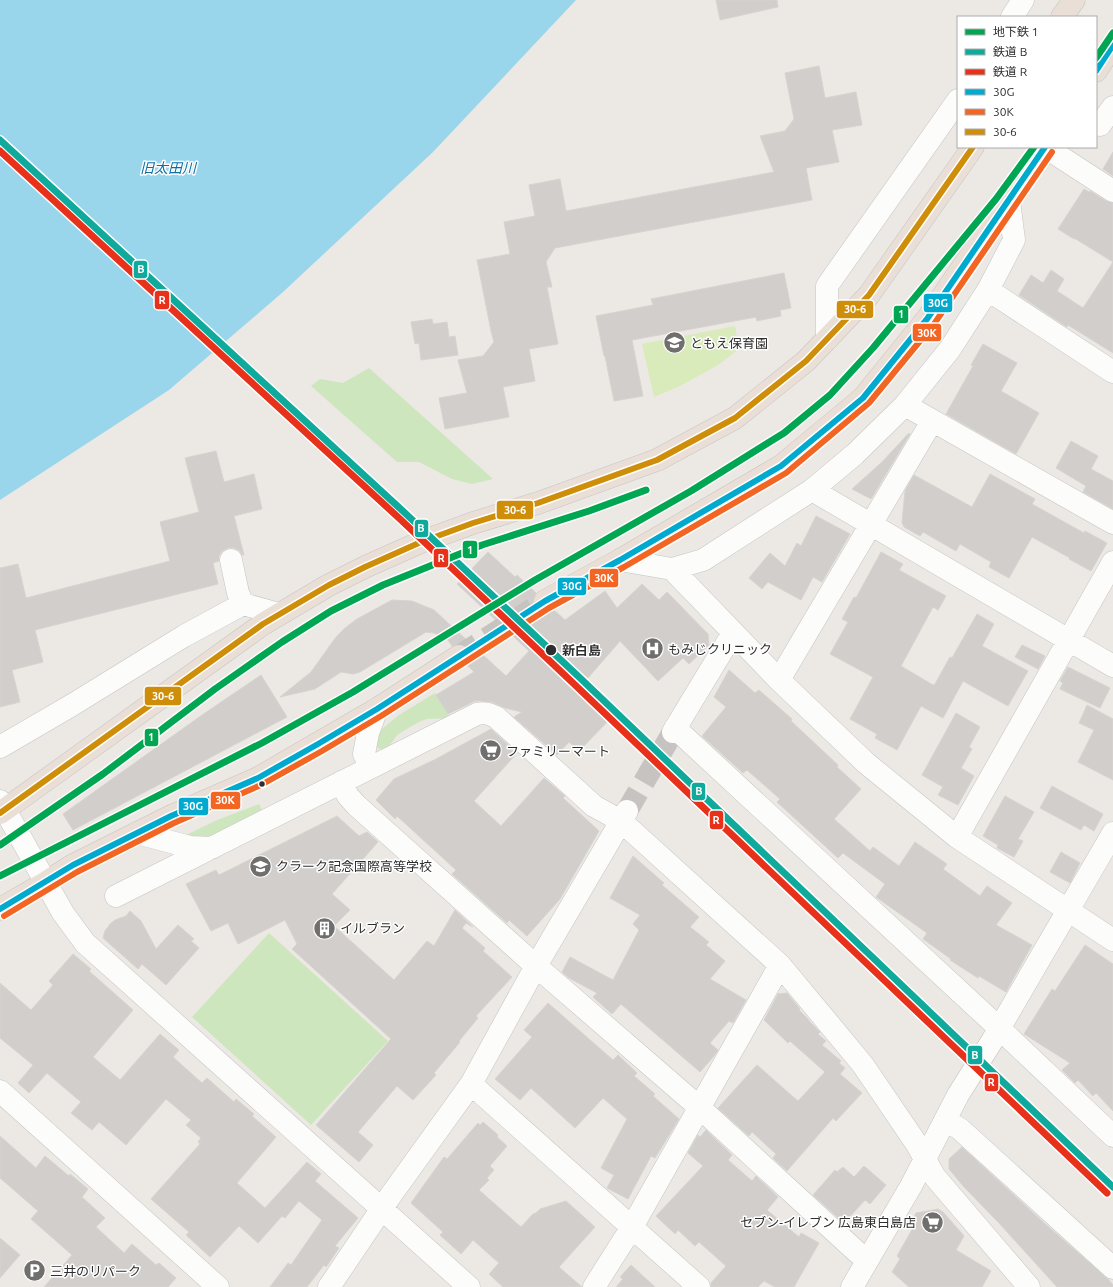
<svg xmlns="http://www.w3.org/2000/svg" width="1113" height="1287" viewBox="0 0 1113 1287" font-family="Ubuntu,'Noto Sans JP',sans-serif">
  <rect width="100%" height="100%" fill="#ece8e4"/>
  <path fill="#cee6be" d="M369 368 493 479 472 484 452 479 419 462H397L311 386 320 379 343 383Z
    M435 693 449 716C440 721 436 717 427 719 419 721 410 727 402 732 392 737 393 747 382 750L376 747V734L399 715Z
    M259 804 263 812 207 838 184 836 217 820Z
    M269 933 388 1041 311 1125 192 1017Z"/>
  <path fill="#d9eabb" d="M735 326 739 349 718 365 680 386 654 397 642 344Z"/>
  <path fill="#99d6ec" d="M0 0H576L433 152 283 292 169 390 0 500Z"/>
  <path fill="#d1cecb" stroke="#d7d4d0" d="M716 0H777L778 7 720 20Z
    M819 66 825 98 856 92 862 125 832 130 839 162 806 168 812 200 555 248 546 262 552 287H547L558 344 529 349 535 381 503 387 509 417 445 429 439 398 467 393 458 360 483 356 494 342 491 331 477 260 510 254 504 222 535 216 529 185 560 179 566 211 774 172 760 136 785 131 794 119 785 73Z
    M1113 152V176L1103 169Z
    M1084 189 1089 192 1090 191 1106 201 1113 203V353L1068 325 1067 327 1019 295 1031 275 1043 283 1051 270 1064 279 1057 291 1083 308 1113 262 1074 238V239L1058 229Z
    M784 273 791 308 780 310 781 316 757 321 756 317 632 340 643 396 614 401 605 356H604L596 316 653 305 651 299Z
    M432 319 433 324 447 322 449 337 455 336 458 355 421 360 419 343 415 344 411 322Z
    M983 344 1017 363 1001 391 1039 413 1016 454 946 414 973 366 971 365Z
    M909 433 910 434 871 499 852 489 882 462Z
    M1071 441 1098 456 1091 469 1113 481V509L1083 492 1086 486 1056 468Z
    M216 451 224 482 254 474 262 509 234 516 244 555H242L240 551 234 548H228L222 551 219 556V561L213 563 218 584 35 630 43 662 12 670 20 702 0 707V568L18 564 26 598 170 561 160 522 199 512 185 458Z
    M990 474 1035 499 1032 504 1084 533 1085 531 1107 543 1091 571 1069 559 1070 558 1032 537 1009 578 989 567 991 562 960 544 956 551 923 532 920 536 904 527 902 522 905 491 914 475 972 507Z
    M816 516 850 534 822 582 813 577 801 600 768 582 762 589 749 578 770 553 785 566 797 543 801 546Z
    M488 552 515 577 517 575 536 593 533 601 534 607 539 612 545 613 554 610 565 620 605 591 617 608 642 584 659 600 667 592 708 634 709 645 689 664 683 658 658 681 620 641 581 686 613 716 579 751 569 742 557 755 514 717 522 712 505 708 492 702 481 701H475L448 714 436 695 474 672 467 665 470 661 471 655 470 650 465 645 459 644 452 646 448 640 434 633 426 632 360 672 353 674 341 672 315 689 280 697 311 672 336 637 345 628 357 619 392 600 412 601 434 610 506 676 529 651 457 584Z
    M881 552 903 564 899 570 946 596 938 610 933 607 901 666 933 685 935 684 950 657 952 658 977 614 994 624 982 646 1028 671 1008 706 963 681 943 718 921 706 897 750 875 738 877 734 850 719 873 677 830 654 848 622 842 619 854 597 856 598Z
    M1022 645 1045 656 1038 669 1015 657Z
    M1068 667 1110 688 1100 708 1060 689 1063 683 1060 681Z
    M729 670 755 693 759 690 792 719 791 721 838 765 837 767 861 789 834 819 870 851 873 847 899 866 915 842 947 864 943 869 980 896 987 886 1012 903 996 925 1032 945 1006 992 979 976 978 978 950 960 951 959 923 939 927 933 876 897 885 884 843 853 838 858 777 802 780 799 747 770 743 773 702 736 726 707 714 697Z
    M261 675 287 717 73 830 63 814 202 715Z
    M1087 705 1113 719V780L1078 762 1094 730 1079 723Z
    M956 713 980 727 969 747 972 749 961 768 974 776 958 805 938 795 943 787 922 775Z
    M491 729 517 753 474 801 501 826 544 778 565 796 563 798 599 831 560 899 527 936 509 920 507 923 452 874 456 870 397 816 395 819 376 800 394 779 436 759Z
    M1052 786 1103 814 1094 831 1084 825 1081 830 1040 808Z
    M1005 796 1034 812 1018 839 1023 841 1014 857 997 848 998 845 983 836Z
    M337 816 359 836 367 832 378 842 332 894 350 910 334 926 394 980 427 941 434 946 455 910 473 927 466 923 462 928 485 948 483 951 512 977 476 1016 478 1018 459 1041 460 1042 434 1073 436 1075 413 1100 397 1086 358 1132 373 1145 359 1162 316 1125 391 1039 292 949 297 944 285 920 238 944 228 923 211 931 186 884 216 870 219 875Z
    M1061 852 1080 863 1070 883 1050 872Z
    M633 856 664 883 662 885 699 917 690 927 709 942 706 945 725 961 710 979 746 1000 733 1023 729 1021 710 1043 718 1050 714 1056 700 1072 621 1004 612 1014 593 997 597 993 569 978 562 972 570 957 613 980 639 930 633 924 640 915 610 898Z
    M130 911 141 921 156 949 178 925 194 939 191 941 199 948 166 985 142 964 138 969 103 938 105 931 110 924 115 920 126 916Z
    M1085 945 1113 964V1111L1096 1093 1093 1096 1078 1080 1075 1083 1062 1070 1070 1063 1024 1034 1052 989 1055 991Z
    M73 954 91 969 89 971 133 1010 93 1057 120 1080 160 1034 179 1050 173 1057 202 1083 207 1078 234 1102 236 1099 254 1114 252 1116 276 1137 237 1183 265 1208 307 1162 321 1174 315 1181 358 1218 335 1246 339 1248 326 1267 324 1265 307 1287H270L288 1263 291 1265 322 1220 299 1201 285 1218 282 1216 258 1243 239 1226 210 1257 186 1235 189 1232 151 1199 200 1144 198 1142 201 1138 186 1125 191 1120 166 1099 126 1145 99 1122 92 1130 71 1113 81 1102 47 1073 29 1093 18 1083 33 1065 0 1038V983L31 1010 53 985 49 981Z
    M787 993 800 1009 799 1010 809 1020V1021L820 1032 818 1034 826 1041 822 1045 841 1061 839 1063 845 1068 840 1074 862 1093 836 1121 833 1118 787 1171 773 1158 776 1154 752 1132 749 1136 718 1108 757 1065 798 1101 825 1072 790 1041 788 1043 764 1020 778 994Z
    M548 1003 613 1060 618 1055 637 1073 634 1076 655 1094 653 1096 679 1119 655 1158 651 1156 628 1199 607 1188 614 1175 601 1168 627 1119 603 1098 575 1128 531 1088 520 1100 495 1079 532 1037 524 1030Z
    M483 1122 498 1135 497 1137 507 1146 490 1166 494 1170 487 1178 489 1180 479 1190 521 1227 533 1214 536 1213 540 1209 566 1201 595 1227 559 1267 582 1287H503L489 1274 499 1263 473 1240 461 1254 440 1235 443 1232 411 1203 444 1157 447 1159 478 1123 480 1125Z
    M706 1130 732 1155 728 1160 752 1181 756 1176 778 1197 767 1210 799 1237 801 1233 819 1243 794 1287H775L764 1281 758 1287H711V1283L726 1266 699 1242 695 1246 678 1230 675 1234 656 1216 703 1166 688 1153 698 1135 700 1137Z
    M0 1136 36 1168 45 1156 69 1176 70 1174 88 1189 82 1197 105 1218 96 1227 124 1253 132 1244 156 1265 159 1263 176 1278 168 1287H44L72 1255 31 1219 38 1211 0 1178Z
    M962 1147 1042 1221 1108 1279 1113 1285V1287H1057L998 1222 964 1187 949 1169V1159Z
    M864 1166 886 1185 870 1204 865 1200 844 1223 813 1195 835 1170 837 1172 843 1167 854 1177Z
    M938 1209 943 1212 964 1236 956 1250 991 1271 982 1287H909L892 1272 900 1259 897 1256 913 1228 909 1226 916 1213Z
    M0 1238 20 1255 0 1278Z
    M631 1265 655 1287H616L623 1279 620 1277Z"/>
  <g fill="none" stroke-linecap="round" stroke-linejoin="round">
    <path stroke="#c6c3c0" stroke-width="22" stroke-dasharray="22 11" stroke-linecap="butt" d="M627 811 673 732"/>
    <path stroke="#c6c3c0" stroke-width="22" stroke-dasharray="22 11" stroke-linecap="butt" d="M459 656 545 601"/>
    <defs>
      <path id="minor" d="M1012 17 1023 0
        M1100 125 1113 107
        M1045 147 1113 191
        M988 290 1113 372
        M827 339V286L958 100
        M905 405 1113 523
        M812 490 1113 666
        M231 560 238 593 243 604
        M620 560 672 569 703 560 812 490 855 454 905 405 950 349 988 290 1014 240 1009 201
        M672 569 779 680 866 763 957 837 1113 940
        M779 680 932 421
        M675 728 999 1028 1113 1136
        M673 732 733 633
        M0 747 72 705 184 636 243 604 279 614
        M371 767 364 754 368 733 377 709
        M341 782 348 796 356 805 536 966 700 1108 857 1252 868 1259
        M0 801 63 913 85 943 469 1287
        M137 833 190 847 212 848
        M957 837 1113 562
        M116 896 477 714C485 712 489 714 496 717L594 806 621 821 780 965 863 1065 916 1143 935 1177 1029 1287
        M471 1084 699 1287
        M0 1091 218 1287
        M945 1120 960 1129 1113 1268
        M329 1287 391 1195 471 1084 536 966 627 811
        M594 1287 632 1227 780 965
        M852 1287 911 1186 958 1095 992 1041 1113 833"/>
      <path id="highway" d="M1062 17 1074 0
        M1096 71 1113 45
        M545 601 620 560 781 466 863 398 927 319 1045 147
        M0 813 263 624 329 585 365 567 421 542 473 523 538 503 657 460 735 418 806 361 869 295 973 147
        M0 909 45 883 73 865 171 816 258 778 377 709 459 656"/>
    </defs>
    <use href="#minor" stroke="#c5c4c5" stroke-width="23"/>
    <use href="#highway" stroke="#c6c5c4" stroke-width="23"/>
    <use href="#minor" stroke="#fcfcfb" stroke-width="22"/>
    <use href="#highway" stroke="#eadfd6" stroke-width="22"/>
    <defs>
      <path id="bus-1" d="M1096 71 1113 45
        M0 909 73 865 171 816 258 778 318 744 377 709 545 601 620 560 781 466 863 398 927 319 1045 147"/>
      <path id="bus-2" d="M4 916 77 872 174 823 261 785 322 751 381 716 549 608 624 567 786 473 869 403 934 324 1052 152"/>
      <path id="bus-3" d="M0 813 263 624 329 585 365 567 421 542 473 523 538 503 657 460 735 418 806 361 869 295 973 147"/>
    </defs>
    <use href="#bus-1" stroke="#fff" stroke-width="9"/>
    <use href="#bus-2" stroke="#fff" stroke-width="9"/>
    <use href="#bus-3" stroke="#fff" stroke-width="9"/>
    <use href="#bus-1" stroke="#00a9ce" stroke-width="6"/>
    <use href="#bus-2" stroke="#f26522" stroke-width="6"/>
    <use href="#bus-3" stroke="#cf8e09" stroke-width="6"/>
    <defs>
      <path id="rail-1" d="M0 140 405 513 579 677 1113 1187"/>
      <path id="rail-2" d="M0 151 400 519 573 683 1107 1193"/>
    </defs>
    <use href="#rail-1" stroke="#fff" stroke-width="10"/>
    <use href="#rail-2" stroke="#fff" stroke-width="10"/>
    <use href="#rail-1" stroke="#0faa9c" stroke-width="7"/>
    <use href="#rail-2" stroke="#e7311b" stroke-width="7"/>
    <defs>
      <path id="metro-1" d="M1096 58 1113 33
        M0 845 103 774 215 689 282 642 331 611 383 585 482 545 589 511 646 490
        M0 876 262 743 353 692 535 580 691 491 784 433 830 395 873 348 996 199 1034 147"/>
    </defs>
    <use href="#metro-1" stroke="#fff" stroke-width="10"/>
    <use href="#metro-1" stroke="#00a651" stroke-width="7"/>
  </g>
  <defs>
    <symbol id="school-disc" viewBox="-11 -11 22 22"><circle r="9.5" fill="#706f6e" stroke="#fff"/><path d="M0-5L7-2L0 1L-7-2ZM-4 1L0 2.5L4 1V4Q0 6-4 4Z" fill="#fff"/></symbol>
    <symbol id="hospital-disc" viewBox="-11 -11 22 22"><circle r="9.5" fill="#706f6e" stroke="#fff"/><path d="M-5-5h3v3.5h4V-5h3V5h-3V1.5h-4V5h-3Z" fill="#fff"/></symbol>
    <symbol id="supermarket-disc" viewBox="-11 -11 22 22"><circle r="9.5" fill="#706f6e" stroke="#fff"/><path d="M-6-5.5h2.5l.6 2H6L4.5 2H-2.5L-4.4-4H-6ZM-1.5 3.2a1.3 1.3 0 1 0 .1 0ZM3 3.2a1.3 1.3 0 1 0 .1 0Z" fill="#fff"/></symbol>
    <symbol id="building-disc" viewBox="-11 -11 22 22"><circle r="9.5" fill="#706f6e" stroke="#fff"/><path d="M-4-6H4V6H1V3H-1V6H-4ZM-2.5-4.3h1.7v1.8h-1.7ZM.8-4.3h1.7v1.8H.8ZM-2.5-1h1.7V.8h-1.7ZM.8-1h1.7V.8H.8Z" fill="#fff"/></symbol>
    <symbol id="parking-disc" viewBox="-11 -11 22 22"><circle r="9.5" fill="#706f6e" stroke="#fff"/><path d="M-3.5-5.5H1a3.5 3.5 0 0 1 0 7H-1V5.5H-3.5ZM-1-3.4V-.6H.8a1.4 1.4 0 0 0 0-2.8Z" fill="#fff"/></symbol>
  </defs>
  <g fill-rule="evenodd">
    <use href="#school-disc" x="662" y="330" width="25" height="25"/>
    <use href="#hospital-disc" x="640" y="636" width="25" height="25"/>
    <use href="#supermarket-disc" x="478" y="738" width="25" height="25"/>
    <use href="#school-disc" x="248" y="854" width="25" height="25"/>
    <use href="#building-disc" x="312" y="916" width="25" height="25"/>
    <use href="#supermarket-disc" x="920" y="1210" width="25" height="25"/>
    <use href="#parking-disc" x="22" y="1258" width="25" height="25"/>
  </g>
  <g fill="#2e2e2e" stroke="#fff" stroke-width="1.5">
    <circle cx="551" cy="650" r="6"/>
    <circle cx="262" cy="784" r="3.5"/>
  </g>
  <g text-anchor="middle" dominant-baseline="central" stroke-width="3" stroke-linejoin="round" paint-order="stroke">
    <g font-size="13" fill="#2e2e2e" stroke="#fff" text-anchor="start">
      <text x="690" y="343">ともえ保育園</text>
      <text x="668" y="649">もみじクリニック</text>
      <text x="506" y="751">ファミリーマート</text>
      <text x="276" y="866">クラーク記念国際高等学校</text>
      <text x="340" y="928">イルブラン</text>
      <text x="916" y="1222" text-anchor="end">セブン-イレブン 広島東白島店</text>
      <text x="50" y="1271">三井のリパーク</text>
    </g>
    <g font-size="13" font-weight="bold" fill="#2e2e2e" stroke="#fff" text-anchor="start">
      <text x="562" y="650">新白島</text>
    </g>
    <g font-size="14" font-style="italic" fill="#0d6fa3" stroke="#fff">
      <text x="168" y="168">旧太田川</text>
    </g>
  </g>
  <g stroke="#fff" stroke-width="1.5">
    <rect x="133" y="260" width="15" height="19" rx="4" fill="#0faa9c"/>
    <rect x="154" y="290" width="16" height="20" rx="4" fill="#e7311b"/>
    <rect x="923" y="293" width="30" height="20" rx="4" fill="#00a9ce"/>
    <rect x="836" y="300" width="38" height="19" rx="4" fill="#cf8e09"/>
    <rect x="893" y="305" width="16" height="19" rx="4" fill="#00a651"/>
    <rect x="912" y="323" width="30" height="19" rx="4" fill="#f26522"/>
    <rect x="496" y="500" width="38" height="20" rx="4" fill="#cf8e09"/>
    <rect x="414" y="519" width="15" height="19" rx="4" fill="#0faa9c"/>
    <rect x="462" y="540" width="16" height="19" rx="4" fill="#00a651"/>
    <rect x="433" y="548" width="16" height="20" rx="4" fill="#e7311b"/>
    <rect x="589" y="568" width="30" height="20" rx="4" fill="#f26522"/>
    <rect x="557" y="577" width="30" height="19" rx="4" fill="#00a9ce"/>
    <rect x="144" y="686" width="38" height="20" rx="4" fill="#cf8e09"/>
    <rect x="144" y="728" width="15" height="19" rx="4" fill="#00a651"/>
    <rect x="691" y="782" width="15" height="19" rx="4" fill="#0faa9c"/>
    <rect x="210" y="791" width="31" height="19" rx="4" fill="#f26522"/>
    <rect x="178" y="797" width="31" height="19" rx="4" fill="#00a9ce"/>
    <rect x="709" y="810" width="15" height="20" rx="4" fill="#e7311b"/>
    <rect x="967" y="1045" width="16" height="20" rx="4" fill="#0faa9c"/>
    <rect x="984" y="1073" width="15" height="19" rx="4" fill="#e7311b"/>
  </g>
  <g font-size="11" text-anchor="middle" font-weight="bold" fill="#fff">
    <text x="141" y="273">B</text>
    <text x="162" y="304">R</text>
    <text x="938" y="307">30G</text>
    <text x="855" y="313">30-6</text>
    <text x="901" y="318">1</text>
    <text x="927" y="337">30K</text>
    <text x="515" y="514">30-6</text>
    <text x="421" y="532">B</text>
    <text x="470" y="554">1</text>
    <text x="441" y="562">R</text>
    <text x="604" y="582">30K</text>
    <text x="572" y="590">30G</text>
    <text x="163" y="700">30-6</text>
    <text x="151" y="741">1</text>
    <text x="699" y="795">B</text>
    <text x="225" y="804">30K</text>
    <text x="193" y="810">30G</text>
    <text x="716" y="824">R</text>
    <text x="975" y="1059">B</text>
    <text x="991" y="1086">R</text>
  </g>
  <rect x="957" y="16" width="140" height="132" fill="#ffffff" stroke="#ababab"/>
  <rect x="965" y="29" width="20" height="6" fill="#00a651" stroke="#ababab"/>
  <text x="993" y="36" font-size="12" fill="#2e2e2e">地下鉄 1</text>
  <rect x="965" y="49" width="20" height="6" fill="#0faa9c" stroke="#ababab"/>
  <text x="993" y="56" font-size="12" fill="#2e2e2e">鉄道 B</text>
  <rect x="965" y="69" width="20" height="6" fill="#e7311b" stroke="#ababab"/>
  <text x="993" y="76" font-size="12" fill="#2e2e2e">鉄道 R</text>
  <rect x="965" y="89" width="20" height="6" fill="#00a9ce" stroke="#ababab"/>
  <text x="993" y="96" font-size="12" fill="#2e2e2e">30G</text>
  <rect x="965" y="109" width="20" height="6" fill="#f26522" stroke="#ababab"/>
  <text x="993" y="116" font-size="12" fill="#2e2e2e">30K</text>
  <rect x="965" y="129" width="20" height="6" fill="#cf8e09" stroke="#ababab"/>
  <text x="993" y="136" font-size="12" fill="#2e2e2e">30-6</text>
</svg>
